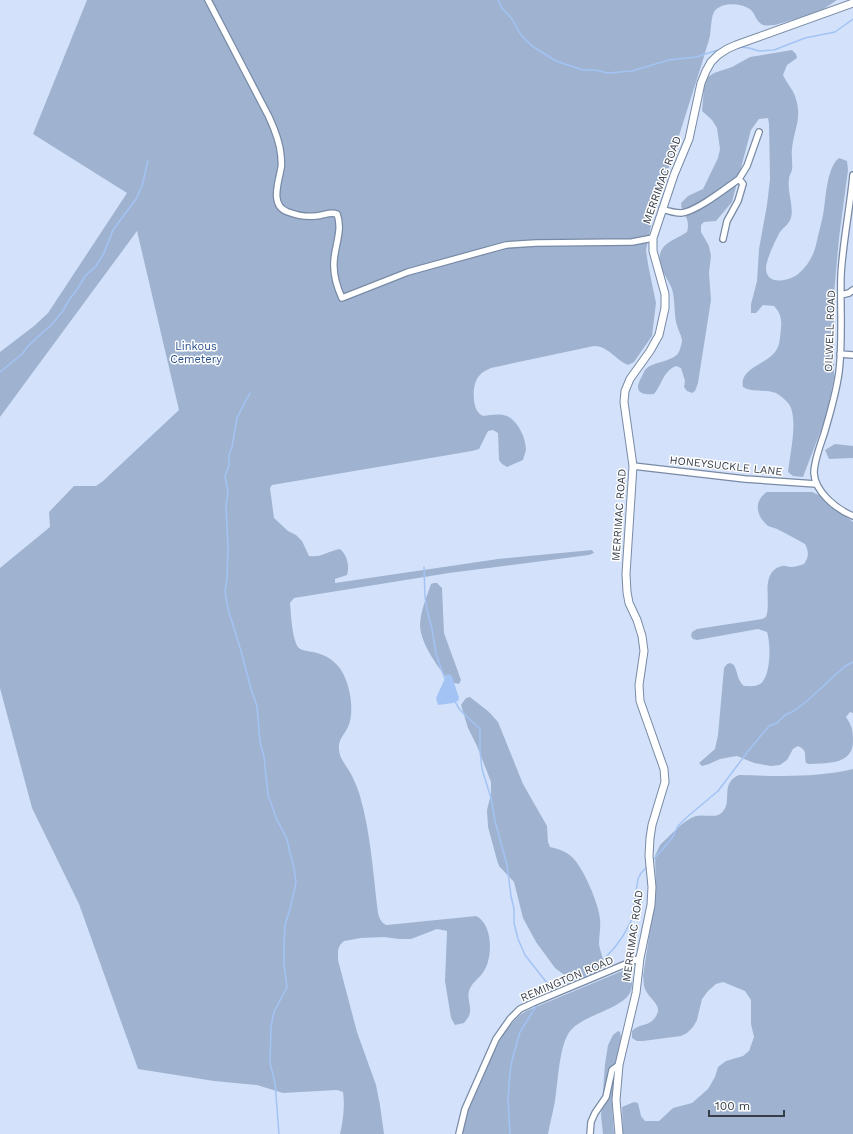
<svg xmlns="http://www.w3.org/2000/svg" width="853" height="1134" viewBox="0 0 853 1134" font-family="'Work Sans',sans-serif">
  <rect width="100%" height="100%" fill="#d3e2fa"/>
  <path fill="#9fb3d1" d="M87 0H837L819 12 775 25C770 25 764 27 760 23 756 20 755 14 751 10 743 3 721 1 714 12 711 18 711 29 710 36 708 44 705 52 703 60L652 221 646 250 648 264 656 303 652 336 634 362 628 365C616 360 608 346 594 346L491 368C487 370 482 372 480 375 472 382 472 404 478 412 479 414 482 415 483 416 491 415 501 413 509 417 519 423 526 439 526 450 525 453 524 457 523 460L507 467 502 464 499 460 498 433 493 430 488 431 479 449 472 451 272 485 270 488 274 518 288 531 296 535 302 541 309 556C321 558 328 551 340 549 347 555 350 566 347 575L335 579V583L498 559 592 550 594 553 589 555 449 573 294 598 290 603C291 613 292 641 299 648 302 651 309 651 313 652 329 655 340 664 346 680 351 693 354 714 348 727 344 735 338 740 339 749 339 759 348 767 352 776 355 782 358 789 360 796 371 834 373 874 378 913 380 919 381 923 387 925L476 916C493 924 493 957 484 971 480 978 471 983 469 991 467 998 471 1005 470 1012 470 1016 466 1020 464 1023L455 1025 451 1018 445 981 447 931 437 929 411 939H399L384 937 361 938 344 941 340 945 338 950V960L357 1032 376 1085 380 1105 384 1134H340C343 1121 345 1106 343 1092L337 1090 283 1093 257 1085 214 1081 138 1069 79 904 32 808 0 688V568L50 527 49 512 74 486H96L103 481 179 410 137 231 0 417V352L34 326 48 313 127 193 33 134Z
    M792 50 796 54 797 58 787 65 783 75C786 82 792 88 795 96 803 118 794 128 792 149 791 156 793 163 792 170 791 173 789 176 789 179 787 191 794 207 791 218 789 224 784 227 780 232 776 239 766 260 766 268 766 286 788 281 797 275 807 267 813 257 816 245 818 235 821 225 823 215 826 200 826 168 839 158L847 161 848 170 839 238 834 294V378L826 417 803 477 793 476 788 472C790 454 797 425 791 408 789 402 781 396 776 393 765 389 753 393 743 387 739 369 766 364 775 352 780 346 780 337 781 328 782 319 780 312 774 306L763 305 756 313H751V304L757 281 759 249 767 205 770 179 769 124 768 118 759 119 751 130 732 202 716 221 704 222 701 225V232L709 246 711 256 709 273 711 300 698 383 695 391 692 393 687 391 684 387 685 381 681 368 676 366C663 371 662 385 654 394 642 395 633 392 641 378 643 375 644 370 647 368 657 360 677 362 680 349 681 346 682 342 682 340 681 334 677 328 676 322 674 311 675 299 672 289 667 276 654 264 662 249 667 241 680 237 687 232 691 216 681 215 681 203L688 196 703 189 718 158 720 149 717 128 712 120 702 111 704 88 708 77 714 73 732 67 750 57Z
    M835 444 853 446V458L829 459 825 450Z
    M767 492H812L819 495 853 522V713L850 712 846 717C852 726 853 730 853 741 853 765 827 763 809 764L806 763C804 754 808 751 798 746L793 749 787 760 780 765 771 766 754 763 737 756 720 759 709 764 702 766 699 763 715 749 718 735 724 668 727 664 730 663 734 665C738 673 737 680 744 686 749 686 755 687 760 684 771 677 771 644 767 632L758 629 697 640 693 639 691 636 692 632 697 629 762 619 766 617C772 601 759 572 782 566 785 565 788 567 791 567 795 567 800 565 804 564 809 557 809 552 805 544 796 539 787 534 777 529 774 528 771 527 768 526 756 516 753 501 767 492Z
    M434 583H437L442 588 444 633 461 680 459 684 450 682C439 668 421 645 420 626 420 612 427 596 431 584Z
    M470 697 489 712 498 722 523 784 547 826 548 842 550 847C558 849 566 851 572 857 583 867 599 904 600 919 601 927 599 936 599 944 600 953 607 962 601 971L585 978 569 977 563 974 555 968 536 942 523 918 514 882 499 866 497 860 488 827 487 810 491 794V782L477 746 468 728 461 705 466 698Z
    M853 769V1134H623L622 1107 634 1102 638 1103 641 1116 645 1121H659L673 1108 692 1103 708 1089 715 1077 718 1067 726 1061 743 1056 749 1051 754 1037 751 1024V1000L745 991 723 982 716 984 708 991 702 999 697 1020 693 1027 687 1033 681 1036 643 1041H637L632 1038V1031C639 1024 646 1026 652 1021 666 1007 652 1002 646 991 643 986 644 981 643 976L656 891 655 856 660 845C670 836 683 820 696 816 703 814 714 818 720 814 735 804 718 784 739 775 777 776 815 778 853 769Z
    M627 969 632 972C632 978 633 987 630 993 621 1009 584 1015 571 1030 559 1043 558 1083 555 1101 553 1112 550 1123 548 1134H461C465 1103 491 1059 505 1030L520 1015 526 1011Z
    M618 1031 620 1032 621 1037 615 1077 612 1105 614 1134H603L601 1116 605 1064 608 1045 613 1035Z"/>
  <path fill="#a3c3f4" d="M447 674H449L452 676 459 698 458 701 453 703 438 705 436 698Z"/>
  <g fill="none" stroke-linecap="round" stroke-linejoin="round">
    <path stroke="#a3c3f4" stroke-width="1.5" d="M498 0 502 8 512 19 521 35 532 46 556 61 583 70H595L608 73 632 71 669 60 696 57 721 49
      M740 47 749 48 759 51 774 50 805 38 835 32 853 19
      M0 372 21 355 29 345 52 324 62 312 71 297 76 291 86 275 96 266 104 253 113 230 136 199 142 186 148 161
      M250 393 245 402 237 418 232 447 229 455V465L225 477 228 491 226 506 228 547 227 579 225 591 228 609 241 651 251 689 257 706 260 742 264 757 268 795 277 820 287 839 290 853 294 868 296 883 290 909 285 925 284 943V964L287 987 274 1012 271 1027 270 1063 275 1083 279 1134
      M424 567 425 597 427 610 432 629 436 654 445 679
      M454 700 460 710 480 729V751L482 769 491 798 495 821 507 865 511 896 514 909V923L518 939 525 955 547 983 543 997
      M652 861 661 851 672 838 678 826 687 817 718 791 749 750 769 726 777 723 785 715 794 711 807 701 844 667 853 662
      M547 983 570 981 586 976 596 968 615 947 623 936 631 921 638 879 641 873 647 867
      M510 1134 508 1100 510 1073 512 1060 520 1032 538 1003"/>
    <defs>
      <path id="minor" d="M208 0 269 117C275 130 280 142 281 156 281 159 282 164 281 168 279 181 269 206 288 212 296 215 308 217 316 216 324 216 329 211 337 214 343 229 335 245 334 261 333 274 336 285 342 298L408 272 506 245 536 243 632 242 653 238
        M853 175C850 208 843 241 841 275 840 307 843 340 839 372 836 394 830 414 824 434 820 446 814 461 814 473 815 492 836 509 853 516
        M662 209C668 211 675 213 681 213 696 212 726 188 739 179
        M723 239 727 221 738 201 743 184 739 179 747 166 759 132
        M841 295 849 293 853 290
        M840 354 853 355
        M633 466 745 479 816 484
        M459 1134 465 1109 496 1039 510 1019 520 1009 535 1002 640 958
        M590 1134 591 1122 595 1113 606 1097 612 1070 619 1065"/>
      <path id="tertiary" d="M619 1134 616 1100 619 1065 636 993 640 958 651 905 652 887 649 856 650 838 652 825 665 782 664 769 640 701 639 685 644 651 642 636 637 620 629 603 627 592 626 574 633 466 624 402 625 391 630 379 650 351 659 335 665 308V294L653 251V238L674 175 689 139 701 83 706 71 711 62 718 55 727 49 736 45 853 3"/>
    </defs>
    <use href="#minor" stroke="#788aa5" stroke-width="8"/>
    <use href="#tertiary" stroke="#788aa5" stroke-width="9"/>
    <use href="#minor" stroke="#fff" stroke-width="5.5"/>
    <use href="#tertiary" stroke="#fff" stroke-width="7"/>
  </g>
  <g text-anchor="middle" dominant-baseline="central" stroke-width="3" stroke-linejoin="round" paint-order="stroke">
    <g font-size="11" fill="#353d48" stroke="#fff">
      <text transform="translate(662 180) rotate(-70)">MERRIMAC ROAD</text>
      <text transform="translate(830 331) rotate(-88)">OILWELL ROAD</text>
      <text transform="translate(726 466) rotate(6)">HONEYSUCKLE LANE</text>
      <text transform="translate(619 515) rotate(-86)">MERRIMAC ROAD</text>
      <text transform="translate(633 936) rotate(-82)">MERRIMAC ROAD</text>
      <text transform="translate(567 979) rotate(-23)">REMINGTON ROAD</text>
    </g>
    <g font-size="11" fill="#284f8a" stroke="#fff">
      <text x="196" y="346">Linkous<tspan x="196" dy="13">Cemetery</tspan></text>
    </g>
  </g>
  <path d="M709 1110v6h75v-6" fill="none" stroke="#353d48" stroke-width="2"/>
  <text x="715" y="1110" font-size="12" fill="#353d48" stroke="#ffffff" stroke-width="3" paint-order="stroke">100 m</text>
</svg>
